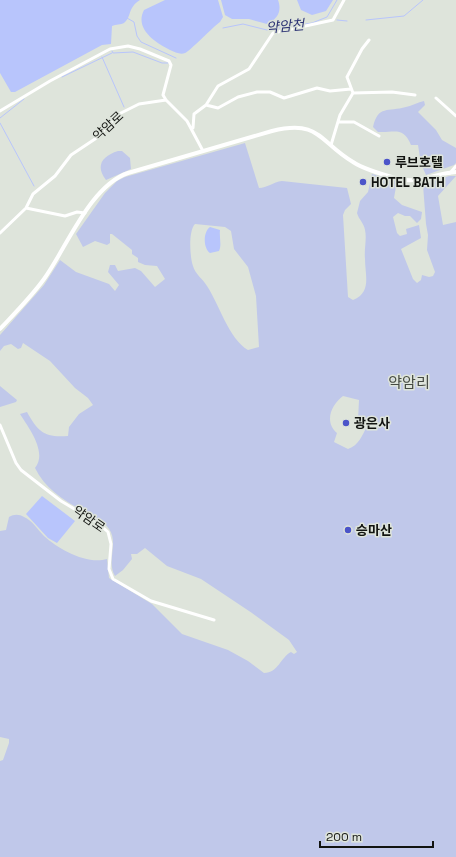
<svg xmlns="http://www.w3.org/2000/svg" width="456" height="857" viewBox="0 0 456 857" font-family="'Space Grotesk','Noto Sans KR',sans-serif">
  <rect width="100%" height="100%" fill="#dee4db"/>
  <path fill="#c0c8ea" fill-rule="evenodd" d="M424 101 425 105 418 112 436 130 442 140 456 148V163L454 165 426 175 421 164 418 145H411C403 126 395 133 378 132L373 127C378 105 388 112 406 107 412 106 418 102 424 101Z
    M245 143 259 188C267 188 273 182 282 181L347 188 351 204 345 210 343 215 348 297 353 300C372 292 365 275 365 259 364 249 367 239 365 230 364 223 359 220 357 213L360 201 368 192 372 174 397 181 394 198 402 205 422 212 421 219 417 223 410 216H405L398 213 393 217 397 233 400 236 407 234 406 229 419 225 421 238 401 249 413 279 417 283 421 280 422 275 429 277 433 276 435 272 427 250 428 235 426 224 423 185 449 176H456L438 196 443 225 456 222V857H0V761L3 760 9 743V739L0 737V531L6 530 9 517C14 514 19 514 24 517 32 520 38 530 44 536 58 549 87 565 107 559L109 578 152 604 182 634 228 650 248 661 264 673C278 673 281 657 291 652L294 654 297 652 289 640 252 613 201 579 167 566 145 548 137 554H131L132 559 123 570 115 576C106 561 119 543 109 529 104 521 94 517 87 513 66 502 45 489 35 468 48 452 28 427 20 414L27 412C38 432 45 438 68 436L69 427 79 414 93 405 88 398 75 388 50 361 23 343 21 348 18 349 11 344 4 346 0 351V335L44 285 60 260 76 272 109 284 115 291 119 285 108 272 110 265H115L118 271 135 268 141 271 155 287 165 279 157 266 145 265 138 262V258L132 254V250L112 234H110V243L107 245 95 241 83 247 76 234 105 193 117 181 125 177ZM195 224 225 227 231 231 234 249 248 267 256 296 259 347 248 350C229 339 219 304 207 286 203 279 195 274 193 266 190 258 188 231 195 224ZM343 396 359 400 358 420 367 426C362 436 359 445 348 449L334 442 337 433C324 422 331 405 343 396Z
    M118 151H122L130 158 131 169 106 180C95 166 102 156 118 151Z
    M0 386 17 400 16 402 0 407Z"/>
  <path fill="#b8c5fc" d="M0 0H140C127 8 132 17 124 23 121 25 116 24 112 26L111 44 102 45 15 92H11L0 73Z
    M165 0H218L223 17 220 22C214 26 188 53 185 53 180 55 175 52 170 50 156 43 134 29 144 10Z
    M221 0H278C282 11 278 19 267 24L249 19H232L225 15Z
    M297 0H333L326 11 312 15 301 10Z
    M210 227 220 230C219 237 222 245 219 251L210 253C203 248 203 232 210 227Z
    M42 496 75 521 57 543 48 538 26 514Z"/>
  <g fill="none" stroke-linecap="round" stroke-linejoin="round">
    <path stroke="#b8c5fc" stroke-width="1" d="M127 18 134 22 137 36 141 42 176 58
      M337 20 347 21
      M366 20 404 16 423 0
      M223 28 243 24 267 30 312 23 327 17 337 0
      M112 51 113 53 133 52 162 63H168
      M102 57 124 107
      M62 77 112 53
      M0 118 24 99
      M0 123 34 186"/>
    <path stroke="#fff" stroke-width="3" d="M353 93 392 92 415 95
      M436 98 456 116
      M206 105 218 108 238 97 257 92H270L284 98 317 88 330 91 351 89
      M0 111 50 81 110 49 128 46 140 49 169 61 171 65 163 95 166 100
      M338 122H354L379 136
      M193 128 194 114 206 105 218 86 249 69 273 33 333 20 344 0
      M331 145 340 115 353 93 347 77 362 49 369 40
      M450 173 456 166
      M26 208 65 216 77 212 85 213
      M0 233 26 208 33 194 55 176 71 155 98 137 117 115 139 104 166 100 187 121 203 151
      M0 425 16 463 21 470 61 501 98 523 108 532 111 544 109 569 113 579 151 601 214 620"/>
    <path stroke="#fff" stroke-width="4" d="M0 329C15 313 31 297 44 279 67 247 90 186 128 173L272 131C320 119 319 142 353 162 365 170 384 175 399 179 419 184 436 173 456 172"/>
  </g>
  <g fill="#4b54c9" stroke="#dee4db" stroke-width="1.5">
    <circle cx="387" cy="162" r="4"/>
    <circle cx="363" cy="182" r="4"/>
    <circle cx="346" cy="423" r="4"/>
    <circle cx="348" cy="530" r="4"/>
  </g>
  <g text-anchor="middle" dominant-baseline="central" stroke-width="3" stroke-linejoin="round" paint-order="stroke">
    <g font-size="13" fill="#121411" stroke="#dee4db">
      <text transform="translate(108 126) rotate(-43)">약암로</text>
      <text transform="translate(89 519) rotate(35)">약암로</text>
    </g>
    <g font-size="13" font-weight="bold" fill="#121411" stroke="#dee4db" text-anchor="start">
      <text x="395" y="162">루브호텔</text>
      <text x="371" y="182">HOTEL BATH</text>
      <text x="354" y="423">광은사</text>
      <text x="356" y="530">승마산</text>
    </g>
    <g font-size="14" font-style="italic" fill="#2e3575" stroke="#dee4db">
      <text transform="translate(285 26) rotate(-5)">약암천</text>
    </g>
    <g font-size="15" fill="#464b44" stroke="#dee4db">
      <text x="409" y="382">약암리</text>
    </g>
  </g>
  <path d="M320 841v6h113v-6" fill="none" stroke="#121411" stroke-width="2"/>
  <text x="326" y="841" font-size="12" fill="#121411" stroke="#dee4db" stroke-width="3" paint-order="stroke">200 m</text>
</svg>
